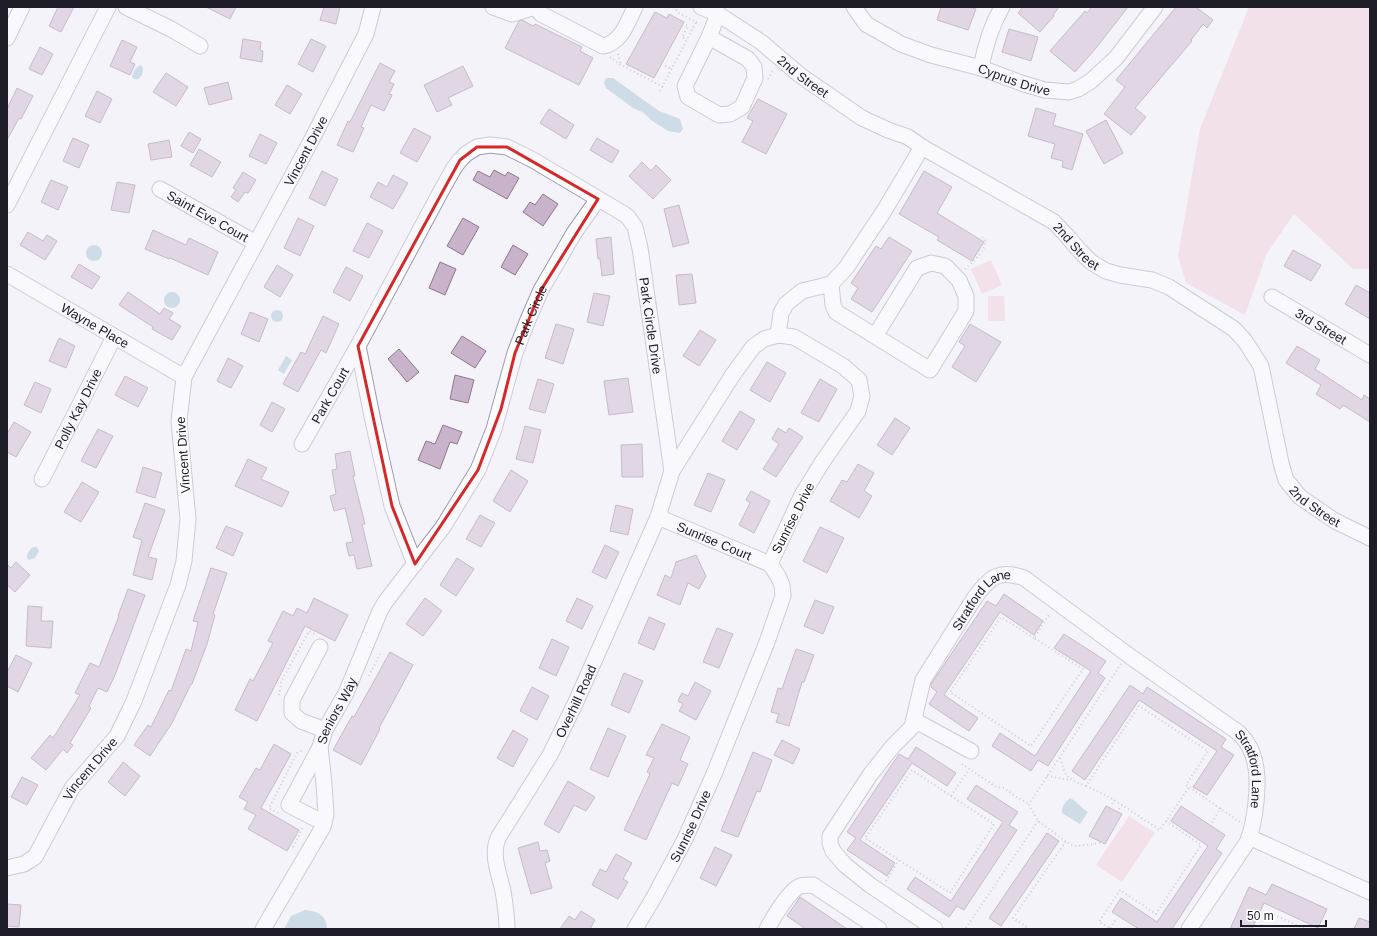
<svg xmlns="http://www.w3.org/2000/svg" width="1377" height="936" viewBox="0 0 1377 936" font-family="Helvetica,sans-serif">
  <rect width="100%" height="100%" fill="#f4f3fa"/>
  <path fill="#efcdda" d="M1249 7H1370V269H1353L1294 214 1267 253 1245 315 1186 283 1178 256 1200 129Z
    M991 260 1002 285 982 294 971 269Z
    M988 296H1004L1005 321H988Z
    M1129 816 1155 833 1122 882 1096 865Z"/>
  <path fill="#a1c0d2" d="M141 65 143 68C143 75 140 82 132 78 133 72 135 67 141 65Z
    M606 78H613L659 111 680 119 683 129 680 133 668 131 651 120 644 113 633 108 606 88 604 83Z
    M86 253a8 8 0 1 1 16 0a8 8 0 1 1-16 0Z
    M164 300a8 8 0 1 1 16 0a8 8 0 1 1-16 0Z
    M271 316a6 6 0 1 1 12 0a6 6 0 1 1-12 0Z
    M286 356 292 360 284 374 278 370Z
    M33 547H37L39 551 35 558 29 560 27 558C27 553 29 550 33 547Z
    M1070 798C1078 802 1081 808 1088 812L1080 824 1062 813C1061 807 1066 801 1070 798Z
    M305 910C317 911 327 915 327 929H284L291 916Z"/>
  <path fill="#c9b3cb" stroke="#8d778f" d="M58 7H74L61 32 49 26Z
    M206 7H236L230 19Z
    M324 7H340L336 24 320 20Z
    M941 7H969L976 9 968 30 937 20Z
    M1023 7H1059L1053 15 1054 16 1040 32 1018 13Z
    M1092 7H1128L1096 48 1075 72 1050 51 1085 11 1087 13Z
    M1176 7H1196L1213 20 1207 28 1203 24 1191 40 1192 41 1135 108 1146 117 1131 135 1104 114 1125 87 1116 80Z
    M655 12 667 18 669 14 684 22 654 78 626 64Z
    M522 20 533 26 535 24 582 47 580 51 593 58 579 85 505 48 519 21Z
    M1009 29 1038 37 1031 61 1002 52Z
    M243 39 261 42 260 50 263 51 262 62 240 58Z
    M311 39 326 46 313 72 298 64Z
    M122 40 137 47 130 62 135 64 130 75 110 66Z
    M40 47 53 54 42 75 29 69Z
    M380 63 395 71 389 82 394 84 389 94 392 95 384 111 371 105 361 127 364 128 353 152 337 145 348 121 350 122Z
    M463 66 473 86 448 98 452 105 437 112 424 85Z
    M166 73 188 87 176 106 153 92Z
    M228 82 232 99 209 105 204 88Z
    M287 85 302 94 290 114 275 105Z
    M17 88 33 96 21 119 19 118 7 140V109Z
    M97 91 112 99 100 123 85 116Z
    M758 99 787 114 766 154 742 142 753 121 747 118Z
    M1036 108 1056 114 1053 125 1083 134 1072 170 1062 167 1063 161 1051 158 1055 144 1028 136Z
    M549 109 574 125 566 139 540 123Z
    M1106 120 1123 153 1104 164 1086 131Z
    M414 128 431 137 417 162 400 153Z
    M189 132 201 139 193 153 181 146Z
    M260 134 277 143 266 164 249 156Z
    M73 138 89 145 79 168 63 161Z
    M597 138 619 151 612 163 590 150Z
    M169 140 172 157 151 160 148 144Z
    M199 149 221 162 212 177 190 165Z
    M642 162 651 171 656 165 671 180 653 199 629 176Z
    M494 170 505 176 508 172 519 178 507 199 473 180 478 171 490 177Z
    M322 171 338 179 325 206 309 198Z
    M924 171 952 187 937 213 984 242 972 261 937 240 939 237 899 214Z
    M243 172 256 180 248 193 245 192 238 202 231 197 236 190 233 188Z
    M393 175 408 183 393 209 370 197 378 182 387 187Z
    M51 180 68 187 58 210 41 202Z
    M117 182 135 185 129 213 111 210Z
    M543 194 558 204 543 226 523 212 530 202 535 205Z
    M679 205 689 243 673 247 664 209Z
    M298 218 314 226 300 256 284 248Z
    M463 218 479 227 463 255 447 246Z
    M367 223 383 231 369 258 353 251Z
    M153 230 186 245 189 238 218 252 208 275 170 258 169 259 145 249Z
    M28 232 43 241 47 235 57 241 45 260 20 245Z
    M611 237 614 274 602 276 600 259H598L596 239Z
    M889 237 912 251 872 312 851 299 858 288 851 283 876 246 881 249Z
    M513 245 528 254 515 275 501 267Z
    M1293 250 1321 265 1311 281 1284 266Z
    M440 262 456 269 445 295 429 288Z
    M79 264 100 277 92 289 71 277Z
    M277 265 293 275 280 297 264 287Z
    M346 267 363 276 350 301 333 292Z
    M692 274 696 303 679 305 676 275Z
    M1356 285 1370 293V319L1345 304Z
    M128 292 160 314 164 308 173 313 169 319 181 326 172 340 152 329 153 327 119 305Z
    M594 293 610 296 603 326 587 322Z
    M250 312 268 319 259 342 241 334Z
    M323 316 339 324 326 353 321 350 298 392 283 384 301 352 305 354Z
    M556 324 574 329 563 364 545 358Z
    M970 324 1001 342 976 382 952 367 965 346 959 342Z
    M700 330 716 340 699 366 683 356Z
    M462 336 486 351 475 368 451 353Z
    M59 338 75 346 66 368 49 361Z
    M1297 346 1320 360 1315 369 1362 400 1364 395 1370 399V422L1343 405 1340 409 1316 394 1321 385 1286 363Z
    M399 349 419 372 407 382 388 359Z
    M228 358 243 366 231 388 217 381Z
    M767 362 786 373 770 402 750 390Z
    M455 375 474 380 468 403 450 399Z
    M125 376 148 388 138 407 115 395Z
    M628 378 633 412 609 415 604 381Z
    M538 379 554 384 545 413 529 409Z
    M820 379 837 389 819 422 801 413Z
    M35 382 51 389 41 413 24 405Z
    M272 402 285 409 272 432 260 425Z
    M740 411 755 420 737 450 722 441Z
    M895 418 910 428 892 455 877 445Z
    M14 422 31 432 16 457 7 452V434Z
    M443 425 462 432 457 444 450 442 440 469 418 460 426 441 435 444Z
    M525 426 541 430 533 463 516 459Z
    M778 428 786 433 789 428 803 437 776 477 763 469 779 444 772 439Z
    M98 429 113 436 96 468 81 461Z
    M642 444 643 477H622L621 445Z
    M350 451 355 476H353L365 524H362L372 566 357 569 354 555 349 556 346 543 353 542 345 508 334 511 330 496 336 494 332 470 337 469 335 454Z
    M248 459 267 468 261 479 289 492 282 507 235 486Z
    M858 464 874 473 864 491 872 496 859 518 830 501 842 480 847 482Z
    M143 467 162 473 155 498 136 492Z
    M511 470 528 481 510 512 493 501Z
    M708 473 725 480 711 512 694 505Z
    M82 482 99 492 81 522 64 512Z
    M751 491 770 501 754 533 739 525 750 503 746 500Z
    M145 503 165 510 148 557 157 559 152 580 133 575 142 540 133 537Z
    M616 505 633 509 628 535 610 531Z
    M480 515 495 523 481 547 466 539Z
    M226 526 243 533 233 556 216 548Z
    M820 527 844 538 827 573 803 561Z
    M605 545 619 552 606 579 592 572Z
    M696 555 706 576 699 589 688 583 680 605 657 595 665 575 671 578 676 562Z
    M457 558 474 569 456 596 440 585Z
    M16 562 30 575 15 592 7 585V564L11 568Z
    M211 568 227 573 213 614 215 615 207 644 192 684H191L172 723 150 756 134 745 148 725 151 727 169 690 171 691 186 649 191 651 198 622 193 621Z
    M128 589 145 595 115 675 107 692 98 688 89 706 91 708 70 743 73 745 67 753 63 749 46 770 31 758 50 735 53 738 80 695 75 693 90 663 99 667 119 616H118Z
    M1004 594 1043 621 1034 635 1000 612 944 695 978 718 969 731 929 704 937 692 931 687V684L987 601 996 606Z
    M314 598 348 615 335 641 305 626 257 721 235 710 250 679 253 681 273 643 268 641 283 611 293 616 297 608 307 613Z
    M425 598 442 611 423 636 406 624Z
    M577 598 593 606 582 629 566 621Z
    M815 600 834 607 823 634 804 626Z
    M28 606 42 607 41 621H53L51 648 26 646Z
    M649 617 665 624 654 650 638 643Z
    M717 628 733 634 719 668 703 662Z
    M1064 634 1106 661 1098 673 1105 678 1048 766 1038 760 1031 771 992 746 1000 733 1035 756 1091 671 1054 648Z
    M552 639 569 647 556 676 539 668Z
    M796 649 814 655 804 682H802L789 726 776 722 779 714 771 712 778 688 782 689Z
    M390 652 413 665 379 728 380 729 361 765 333 750 352 716 354 717Z
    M16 655 32 663 18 692 7 686V672Z
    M624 673 643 681 629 713 611 705Z
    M695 682 711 691 696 720 679 711 683 704 678 701 682 693 688 696Z
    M1130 685 1143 694 1147 687 1226 739 1221 747 1234 755 1207 795 1193 787 1217 751 1139 700 1085 780 1072 771Z
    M532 687 549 696 537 720 520 711Z
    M662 724 690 737 680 760 688 764 678 786 672 783 646 840 624 830 650 774 647 772 654 758 646 755Z
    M608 728 626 736 608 777 590 769Z
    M513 730 528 739 513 767 497 758Z
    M782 740 800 749 793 764 774 755Z
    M274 744 291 754 261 808 299 830 287 851 248 829 256 815 244 809 248 802 239 797 256 768 260 770Z
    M916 747 956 773 947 786 912 763 860 840 895 863 887 876 847 850 856 838 847 832 899 754 908 759Z
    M753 752 772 760 760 792 757 791 738 837 721 831Z
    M123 762 140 776 125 796 108 782Z
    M22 777 38 785 27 805 11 797Z
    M568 781 595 797 586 811 574 805 559 833 544 824Z
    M976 785 1018 812 1009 825 1017 830 964 910 957 906 949 917 907 889 915 877 951 901 1003 822 967 799Z
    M1106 806 1122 814 1105 844 1089 836Z
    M1181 806 1225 835 1216 849 1222 853 1172 929H1139L1112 912 1121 898 1157 922 1208 846 1171 821Z
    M1047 833 1059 841 1001 926 989 918Z
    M538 842 540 851 547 850 550 861 545 863 552 888 531 894 518 848Z
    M715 847 732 855 716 886 700 878Z
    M616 854 632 863 623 879 628 882 618 899 592 885 600 869 606 872Z
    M1272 884 1327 909 1318 928 1264 903 1252 929H1230L1249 887 1266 895Z
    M800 897 847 929H806L787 916Z
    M7 904 21 905 19 927 7 926Z
    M581 911 595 920 590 929H560L569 916 575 920Z
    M1359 918 1370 922V929H1354Z"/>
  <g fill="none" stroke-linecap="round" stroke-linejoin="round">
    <defs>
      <g id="minor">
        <path d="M126 7 171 29 200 46"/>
        <path d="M493 7 512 14 535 7"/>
        <path d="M536 7 541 14 603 46C621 43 628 22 635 7"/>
        <path id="s1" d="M701 7 718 14 761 42 801 76 862 118 888 130 908 137 922 147 1054 222 1067 236 1079 250 1091 262 1106 271 1120 275 1152 280 1169 287 1234 329 1245 341 1261 366 1281 463 1286 480 1300 497 1335 521 1370 538"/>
        <path id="s2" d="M854 7 866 24 901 44 931 55 981 68 1024 84 1045 90 1069 92 1078 89 1091 81 1116 58 1155 7"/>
        <path d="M709 37 748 59 754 67 755 78 742 107 730 114 719 115 688 97 685 86 709 37 718 14"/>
        <path d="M7 38 22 7"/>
        <path d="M981 68C985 46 991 26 1002 7"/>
        <path id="s3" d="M160 189 256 243"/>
        <path d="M7 205 108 7"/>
        <path id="s4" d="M7 274 184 377"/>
        <path d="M831 284 833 305 836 312 875 336 917 268 931 263 945 266 959 280 966 296V311L930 370 875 336"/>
        <path id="s5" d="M1272 297 1370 355"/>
        <path d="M778 335 781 313 786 304 802 291 831 284 846 268 884 211 922 147"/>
        <path d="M358 346 373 421 392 506 415 564"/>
        <path id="s6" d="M302 444 358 346 440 193 454 168 460 160 466 154 477 147 490 145 507 147 533 160 624 214 628 217 635 227 640 248 672 471"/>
        <path id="s7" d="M42 479 114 337"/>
        <path id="s8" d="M658 517 770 564"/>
        <path d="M320 647 292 700V713L301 721 325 730"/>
        <path d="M914 720 971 751"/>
        <path d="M320 747 289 805 324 823"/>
        <path d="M1249 837 1370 892"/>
        <path id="s9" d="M7 868 24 864 35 857 72 788 117 736 134 701 178 585 184 561 188 519 179 421 184 377 312 139 366 34 373 7"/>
        <path id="s10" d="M263 929 323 827 326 814 324 784 320 747 325 730 346 693 380 611 386 601 443 527 478 470 494 429 515 353 527 322 541 290 574 233 598 199"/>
        <path id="s11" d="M507 929C507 917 505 903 503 891 499 873 491 856 498 838L550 755 575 704 658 517 672 471 732 376 753 347 764 339 778 335 794 337 843 366 859 380 862 396 858 411 823 461 802 495 770 564"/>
        <path id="s12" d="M635 929 654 897 685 839 714 774 767 642 783 596 782 585 778 576 770 564"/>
        <path d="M767 929C773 918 789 891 800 886 803 885 809 885 813 885L879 929"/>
        <path id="s13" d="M935 929 870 885 845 865 833 851 830 843V836L870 775 893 746 912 727 923 680 975 597C990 577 999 569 1024 578L1131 657 1239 733C1247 741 1253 751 1255 763 1260 784 1255 821 1248 841L1189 929"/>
      </g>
    </defs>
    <use href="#minor" stroke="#9e98b7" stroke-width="17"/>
    <path stroke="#9f9ea6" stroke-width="2" stroke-dasharray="1 3" stroke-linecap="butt" d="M673 7 679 13 700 24
      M686 25 688 26 682 37 687 39
      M618 54 621 65
      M610 57 621 65 663 87
      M665 66 672 69
      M768 79 774 69
      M660 91 696 22
      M965 269C973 261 984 253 986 241L982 237
      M1034 638 1001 617 950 692 1031 746 1083 669 1034 638 1049 615
      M369 676 380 654
      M279 695 281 682 309 631 317 635
      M1060 758C1066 778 1066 778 1086 786L1139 706 1208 751 1186 785 1240 822
      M962 764 996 787 1004 788 1015 796 1029 804
      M1047 776 1070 780
      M1086 786 1111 798 1160 830 1189 787
      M951 796 994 824 950 893 865 838 912 770 951 796 969 769
      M1112 804 1114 800
      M1119 809 1122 805
      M278 813 269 808 297 753 303 750
      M1210 826 1221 808
      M1100 843 1077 846 1071 845 1038 821 1029 804 1121 664
      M293 847 303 827
      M886 881 899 860
      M966 928 1038 821
      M1110 928 1117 918
      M993 929 995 926
      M1030 929 1013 918 1066 841
      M1103 929 1105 925
      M1112 929 1099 922 1120 890 1156 914 1201 845 1166 821
      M1125 929 1128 926
      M1260 929 1268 913H1270L1306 929"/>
    <use href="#minor" stroke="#fff" stroke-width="15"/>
  </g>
  <path d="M0 0H1377V936H0ZM477 147H507L598 199 541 290 515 353 501 409 478 470 415 564 392 506 358 346 460 160Z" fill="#f4f3fa" fill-opacity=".55" fill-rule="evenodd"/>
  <path fill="none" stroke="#d62828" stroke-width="3" stroke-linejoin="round" d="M477 147H507L598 199 541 290 515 353 501 409 478 470 415 564 392 506 358 346 460 160Z"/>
  <g text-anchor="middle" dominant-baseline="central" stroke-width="3.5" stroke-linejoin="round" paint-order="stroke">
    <g font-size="13" fill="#1e1c27" stroke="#fff">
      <text stroke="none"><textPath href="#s1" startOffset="124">2nd Street</textPath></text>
      <text stroke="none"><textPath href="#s2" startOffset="180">Cyprus Drive</textPath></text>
      <text stroke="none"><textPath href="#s9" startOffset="807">Vincent Drive</textPath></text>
      <text stroke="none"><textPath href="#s3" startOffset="55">Saint Eve Court</textPath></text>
      <text stroke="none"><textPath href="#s1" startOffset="448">2nd Street</textPath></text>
      <text stroke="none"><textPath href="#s10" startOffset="684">Park Circle</textPath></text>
      <text stroke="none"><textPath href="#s6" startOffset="629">Park Circle Drive</textPath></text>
      <text stroke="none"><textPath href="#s4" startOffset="102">Wayne Place</textPath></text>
      <text stroke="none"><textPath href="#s5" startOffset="57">3rd Street</textPath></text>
      <text stroke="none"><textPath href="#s6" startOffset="56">Park Court</textPath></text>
      <text stroke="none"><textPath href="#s7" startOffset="79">Polly Kay Drive</textPath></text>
      <text transform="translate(183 455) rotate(-94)">Vincent Drive</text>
      <text stroke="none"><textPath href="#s1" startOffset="832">2nd Street</textPath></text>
      <text transform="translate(793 518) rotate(-63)">Sunrise Drive</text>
      <text stroke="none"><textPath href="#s8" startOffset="61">Sunrise Court</textPath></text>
      <text stroke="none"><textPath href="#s13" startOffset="431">Stratford Lane</textPath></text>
      <text stroke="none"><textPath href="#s11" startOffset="250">Overhill Road</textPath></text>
      <text stroke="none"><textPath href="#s10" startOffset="239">Seniors Way</textPath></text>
      <text stroke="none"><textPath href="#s9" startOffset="135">Vincent Drive</textPath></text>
      <text stroke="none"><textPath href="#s13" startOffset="790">Stratford Lane</textPath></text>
      <text stroke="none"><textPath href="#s12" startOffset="117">Sunrise Drive</textPath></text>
    </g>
  </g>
  <rect width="1377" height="936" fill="none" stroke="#1e1c27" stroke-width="16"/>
  <path d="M1241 920v6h85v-6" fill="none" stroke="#1e1c27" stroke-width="2"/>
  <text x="1247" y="920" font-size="12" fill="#1e1c27" stroke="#ffffff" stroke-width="3" paint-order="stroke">50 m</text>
</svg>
